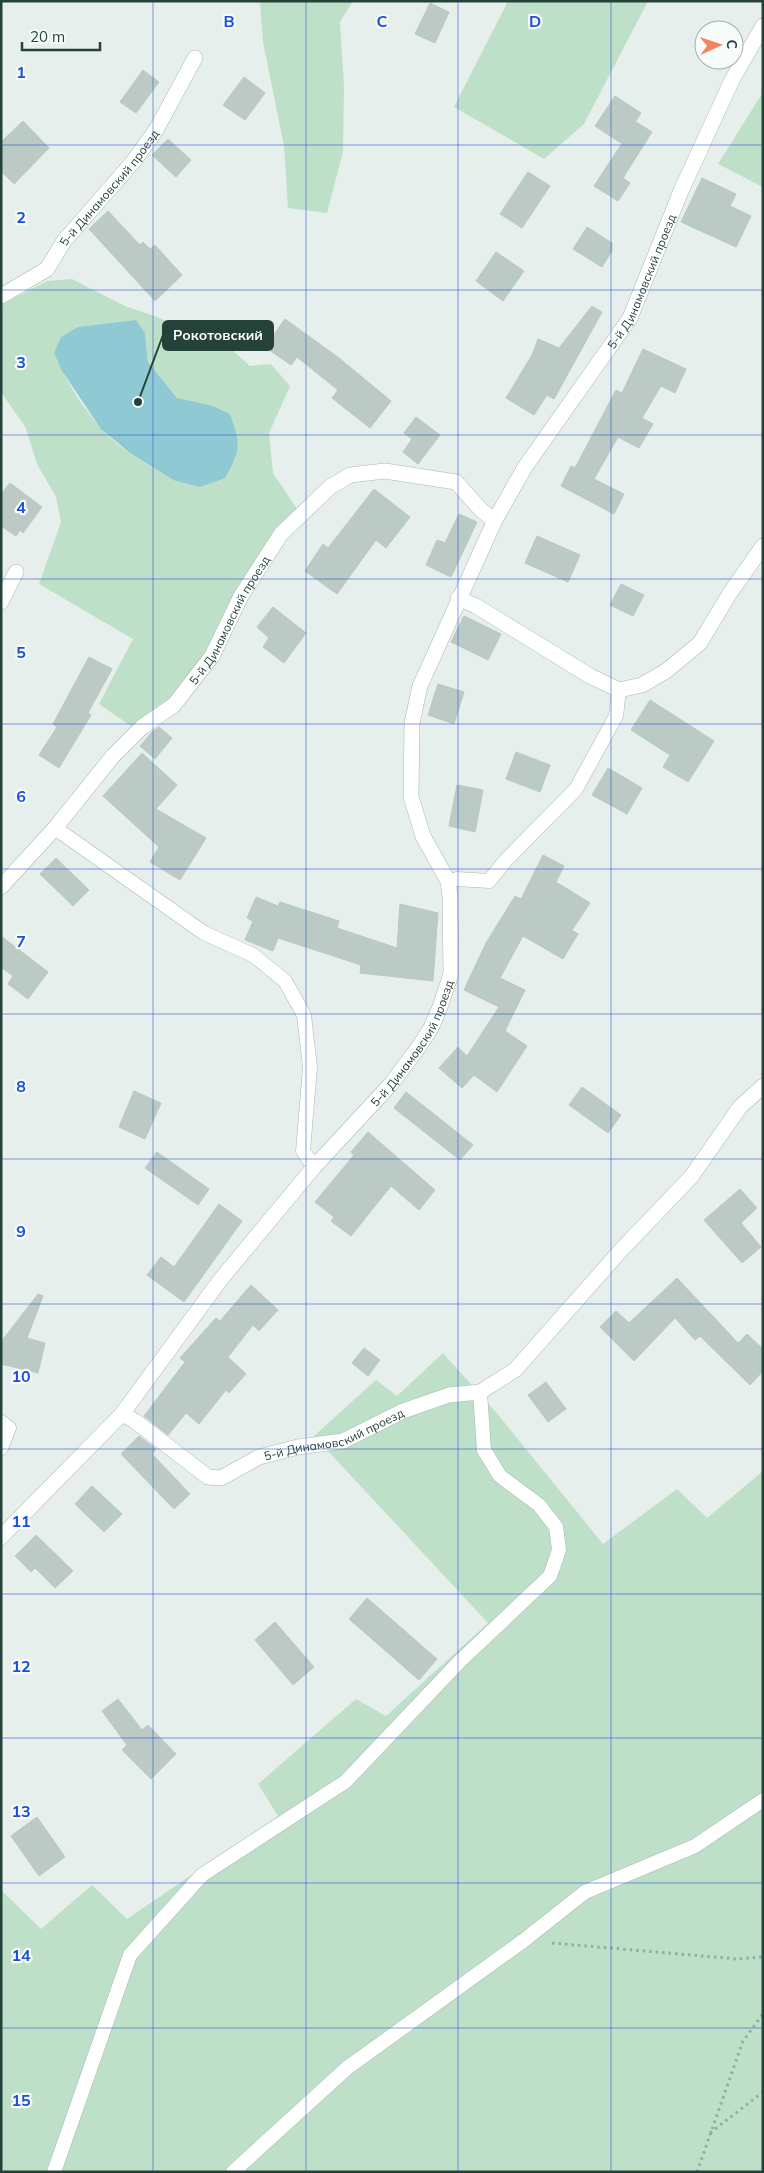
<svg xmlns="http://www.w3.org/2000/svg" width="764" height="2173" viewBox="0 0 764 2173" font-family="Mulish,sans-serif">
  <rect width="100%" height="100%" fill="#e6efeb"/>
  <path fill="#bfe0c8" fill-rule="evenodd" d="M260 1H353L340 22 344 86 343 152 327 213 288 208 284 146 263 42Z
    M508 1H648L584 124 544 159 454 107Z
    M763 92V187L718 164Z
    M72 279 125 306 160 318 181 329 204 325 250 366 271 364 290 386 269 433 273 473 297 509 205 654 178 690 162 708 134 728 99 704 133 639 39 584 61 522 56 497 37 464 26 428 1 392V305L47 281ZM136 320 145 333 148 362 177 398 210 405 173 480C148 464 120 450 101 428 82 407 65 379 54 353L108 324Z
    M443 1353 495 1411 603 1544 677 1489 707 1518 763 1471V2172H1V1890L41 1929 92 1885 127 1919 278 1816 258 1784 356 1699 386 1716 488 1623 314 1436 376 1380 397 1396Z"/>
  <path fill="#8ec9d4" d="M136 320 145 333 148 362 177 398 210 405 230 414C241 445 241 450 225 478L200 487 173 480 130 453 101 429 62 371 54 353 61 337 78 327Z"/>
  <path fill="#bbcac4" stroke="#b8c9c2" d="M430 3 449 12 435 43 415 34Z
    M143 70 159 82 136 113 120 102Z
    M244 77 265 93 245 120 223 105Z
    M615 96 641 113 621 143 595 126Z
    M23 121 49 148 14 184 1 171V142Z
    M636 122 652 132 623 178 630 183 618 201 594 186Z
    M168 139 191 160 176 177 152 155Z
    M528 172 550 186 522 228 500 214Z
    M702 178 736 194 730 206 751 216 736 247 681 222Z
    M108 211 140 245 143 242 150 249 155 245 182 275 155 301 89 229Z
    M587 227 612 243V251L602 267 573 249Z
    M496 252 524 271 503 301 476 281Z
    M592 306 602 312 554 399 547 395 534 415 506 398 532 355 538 339 559 348Z
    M285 319 339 358 391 401 370 428 332 398 338 390 297 357 291 365 265 347Z
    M643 349 686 369 675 393 661 386 642 418 653 424 639 448 618 437 594 479 624 494 614 514 561 486 571 466 575 468 616 390 622 393Z
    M416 417 440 435 418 464 403 452 412 439 404 433Z
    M10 483 42 507 23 533 20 530 16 536 1 526V494Z
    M374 489 410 517 386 548 376 540 337 594 305 571 323 544 328 548Z
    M459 514 477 522 451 577 426 565 437 540 445 543Z
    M537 536 580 555 568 582 525 563Z
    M621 584 644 595 633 616 610 605Z
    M273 607 306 633 284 663 263 647 269 638 257 627Z
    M464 616 501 634 488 660 451 642Z
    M89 657 112 669 88 713 91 715 59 768 39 755 57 727 53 724Z
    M438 684 464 692 454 724 428 715Z
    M650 700 714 741 688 782 663 767 670 755 631 730Z
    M159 727 172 738 155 759 140 746 152 732Z
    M516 752 550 765 540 792 506 779Z
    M142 753 177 785 156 809 206 838 180 880 150 862 159 847 103 796Z
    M608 768 642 788 627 814 592 795Z
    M457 785 483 790 475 832 449 826Z
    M543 855 564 866 556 882 590 903 572 930 578 934 563 959 523 936 500 978 525 990 505 1031 527 1046 497 1092 474 1075 462 1088 439 1068 458 1047 467 1056 499 1007 464 990 486 943 515 896 521 899Z
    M56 858 89 890 73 906 40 874Z
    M256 897 278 906 280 902 339 921 337 928 397 948 400 904 438 913 433 981 360 973 361 965 278 938 273 951 245 940 253 921 247 918Z
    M1 936 48 972 28 999 8 984 13 976 1 967Z
    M582 1087 621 1115 608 1133 569 1105Z
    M134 1091 161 1103 145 1139 119 1127Z
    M406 1092 473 1145 460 1160 394 1108Z
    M368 1132 435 1190 419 1210 391 1186 351 1236 331 1221 334 1217 315 1202 354 1155 351 1152Z
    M157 1152 209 1189 198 1205 145 1168Z
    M740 1189 757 1208 741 1223 761 1247 742 1263 704 1220Z
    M219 1204 242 1221 184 1302 147 1275 161 1257 174 1267Z
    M677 1278 738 1343 747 1334 763 1349V1371L750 1385 700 1336 695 1340 675 1318 634 1361 600 1327 616 1311 629 1323Z
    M251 1285 278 1310 259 1331 253 1325 228 1357 246 1374 229 1393 226 1390 199 1424 186 1413 168 1435 144 1416 185 1362 180 1358 216 1318 220 1321Z
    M38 1294 43 1296 27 1338 45 1343 38 1373 1 1364V1342Z
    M364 1348 380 1360 368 1376 352 1363Z
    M546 1382 566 1409 548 1422 528 1395Z
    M139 1436 156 1449 152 1454 190 1494 174 1509 121 1454Z
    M92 1486 122 1514 104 1532 75 1504Z
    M36 1535 73 1571 55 1588 35 1568 31 1572 15 1556Z
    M367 1598 437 1659 419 1680 349 1619Z
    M275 1622 314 1667 293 1685 255 1640Z
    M118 1699 142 1730 148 1725 176 1754 151 1779 122 1750 127 1745 102 1711Z
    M37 1817 65 1857 39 1876 11 1836Z"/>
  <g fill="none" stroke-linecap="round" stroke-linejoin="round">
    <defs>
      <path id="service" d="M55 828 204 933 253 955 285 981 304 1015 310 1067 303 1151 314 1167
        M448 881 457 879 489 881 506 860 576 789 616 716 619 690
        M1 1422 9 1428 1 1448
        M54 2172 130 1955 202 1875 345 1782 460 1661 550 1576 559 1550 556 1527 539 1505 500 1476 484 1450 480 1392
        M233 2172 347 2068 523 1941 585 1892 695 1846 763 1800"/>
      <g id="minor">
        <path id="s1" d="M1 296 47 269 64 241 133 162 156 130 195 58"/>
        <path d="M458 598 476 606 590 676 619 690 642 685 666 671 700 643 730 593 763 546"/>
        <path d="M1 602 16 572"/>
        <path id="s2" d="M1 887 55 828 113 756 142 727 174 705 212 656 241 596 281 534 330 487 350 475 385 471 456 482 482 511 495 520"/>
        <path id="s3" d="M122 1414 135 1421 208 1477 221 1478 259 1457 298 1447 343 1441 403 1411 449 1395 480 1392 515 1370 622 1249 691 1177 740 1107 763 1086"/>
        <path id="s4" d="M1 1537 122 1414 221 1279 314 1167 391 1084 418 1048 431 1028 440 1007 451 974 450 896 448 881 423 836 411 797 412 723 420 686 495 520 525 467 630 318 681 191 732 80 763 26"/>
      </g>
    </defs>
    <use href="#service" stroke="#a8b8b2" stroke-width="15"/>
    <use href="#minor" stroke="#a8b8b2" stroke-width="16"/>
    <path stroke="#86b3a5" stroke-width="3" stroke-dasharray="2.5 4" stroke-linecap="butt" d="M552 1943 737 1959 763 1957
      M710 2133 763 2092
      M697 2172 743 2041 763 2014"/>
    <use href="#service" stroke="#fff" stroke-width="14"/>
    <use href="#minor" stroke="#fff" stroke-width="15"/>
  </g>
  <path fill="none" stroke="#1d4ed8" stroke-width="1" stroke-opacity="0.55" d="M153 1V2172M306 1V2172M458 1V2172M611 1V2172M1 145H763M1 290H763M1 435H763M1 579H763M1 724H763M1 869H763M1 1014H763M1 1159H763M1 1304H763M1 1449H763M1 1594H763M1 1738H763M1 1883H763M1 2028H763"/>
  <g text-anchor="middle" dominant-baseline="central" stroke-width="4.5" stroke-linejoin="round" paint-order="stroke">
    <g font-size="12" fill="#24423a" stroke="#f7fbf9">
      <text stroke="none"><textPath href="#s1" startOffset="156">5-й Динамовский проезд</textPath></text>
      <text stroke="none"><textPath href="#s4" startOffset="1486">5-й Динамовский проезд</textPath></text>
      <text stroke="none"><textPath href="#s2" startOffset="354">5-й Динамовский проезд</textPath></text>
      <text stroke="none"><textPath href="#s4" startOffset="645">5-й Динамовский проезд</textPath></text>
      <text stroke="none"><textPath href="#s3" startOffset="242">5-й Динамовский проезд</textPath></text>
    </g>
  </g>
  <g font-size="16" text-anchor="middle" font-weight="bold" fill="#1d4ed8" stroke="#f7fbf9" stroke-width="4.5" stroke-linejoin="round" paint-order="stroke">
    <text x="229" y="27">B</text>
    <text x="382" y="27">C</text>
    <text x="535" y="27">D</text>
    <text x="21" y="78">1</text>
    <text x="21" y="223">2</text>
    <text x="21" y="368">3</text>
    <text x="21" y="513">4</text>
    <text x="21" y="658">5</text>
    <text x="21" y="802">6</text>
    <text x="21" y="947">7</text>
    <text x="21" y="1092">8</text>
    <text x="21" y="1237">9</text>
    <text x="21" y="1382">10</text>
    <text x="21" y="1527">11</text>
    <text x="21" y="1672">12</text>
    <text x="21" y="1817">13</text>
    <text x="21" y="1961">14</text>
    <text x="21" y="2106">15</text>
  </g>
  <path fill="none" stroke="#24423a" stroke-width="2" d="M138 402L163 335"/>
  <circle fill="#24423a" stroke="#f7fbf9" stroke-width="2" cx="138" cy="402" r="5"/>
  <rect fill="#24423a" stroke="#24423a" stroke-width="2" x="163" y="321" width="110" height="29" rx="5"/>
  <g font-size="14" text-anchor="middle" font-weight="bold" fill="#fff">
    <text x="218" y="340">Рокотовский</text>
  </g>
  <rect width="764" height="2173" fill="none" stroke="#24423a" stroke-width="5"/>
  <g transform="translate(719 45) rotate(87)"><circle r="24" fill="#f7fbf9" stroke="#a3b1ad"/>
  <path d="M0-4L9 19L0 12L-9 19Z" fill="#f4845f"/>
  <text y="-8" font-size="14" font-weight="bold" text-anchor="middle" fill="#24423a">С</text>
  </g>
  <path d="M22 42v8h78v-8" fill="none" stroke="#24423a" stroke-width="2.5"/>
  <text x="30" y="42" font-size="15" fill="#24423a" stroke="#f7fbf9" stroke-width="4" paint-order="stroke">20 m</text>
</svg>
